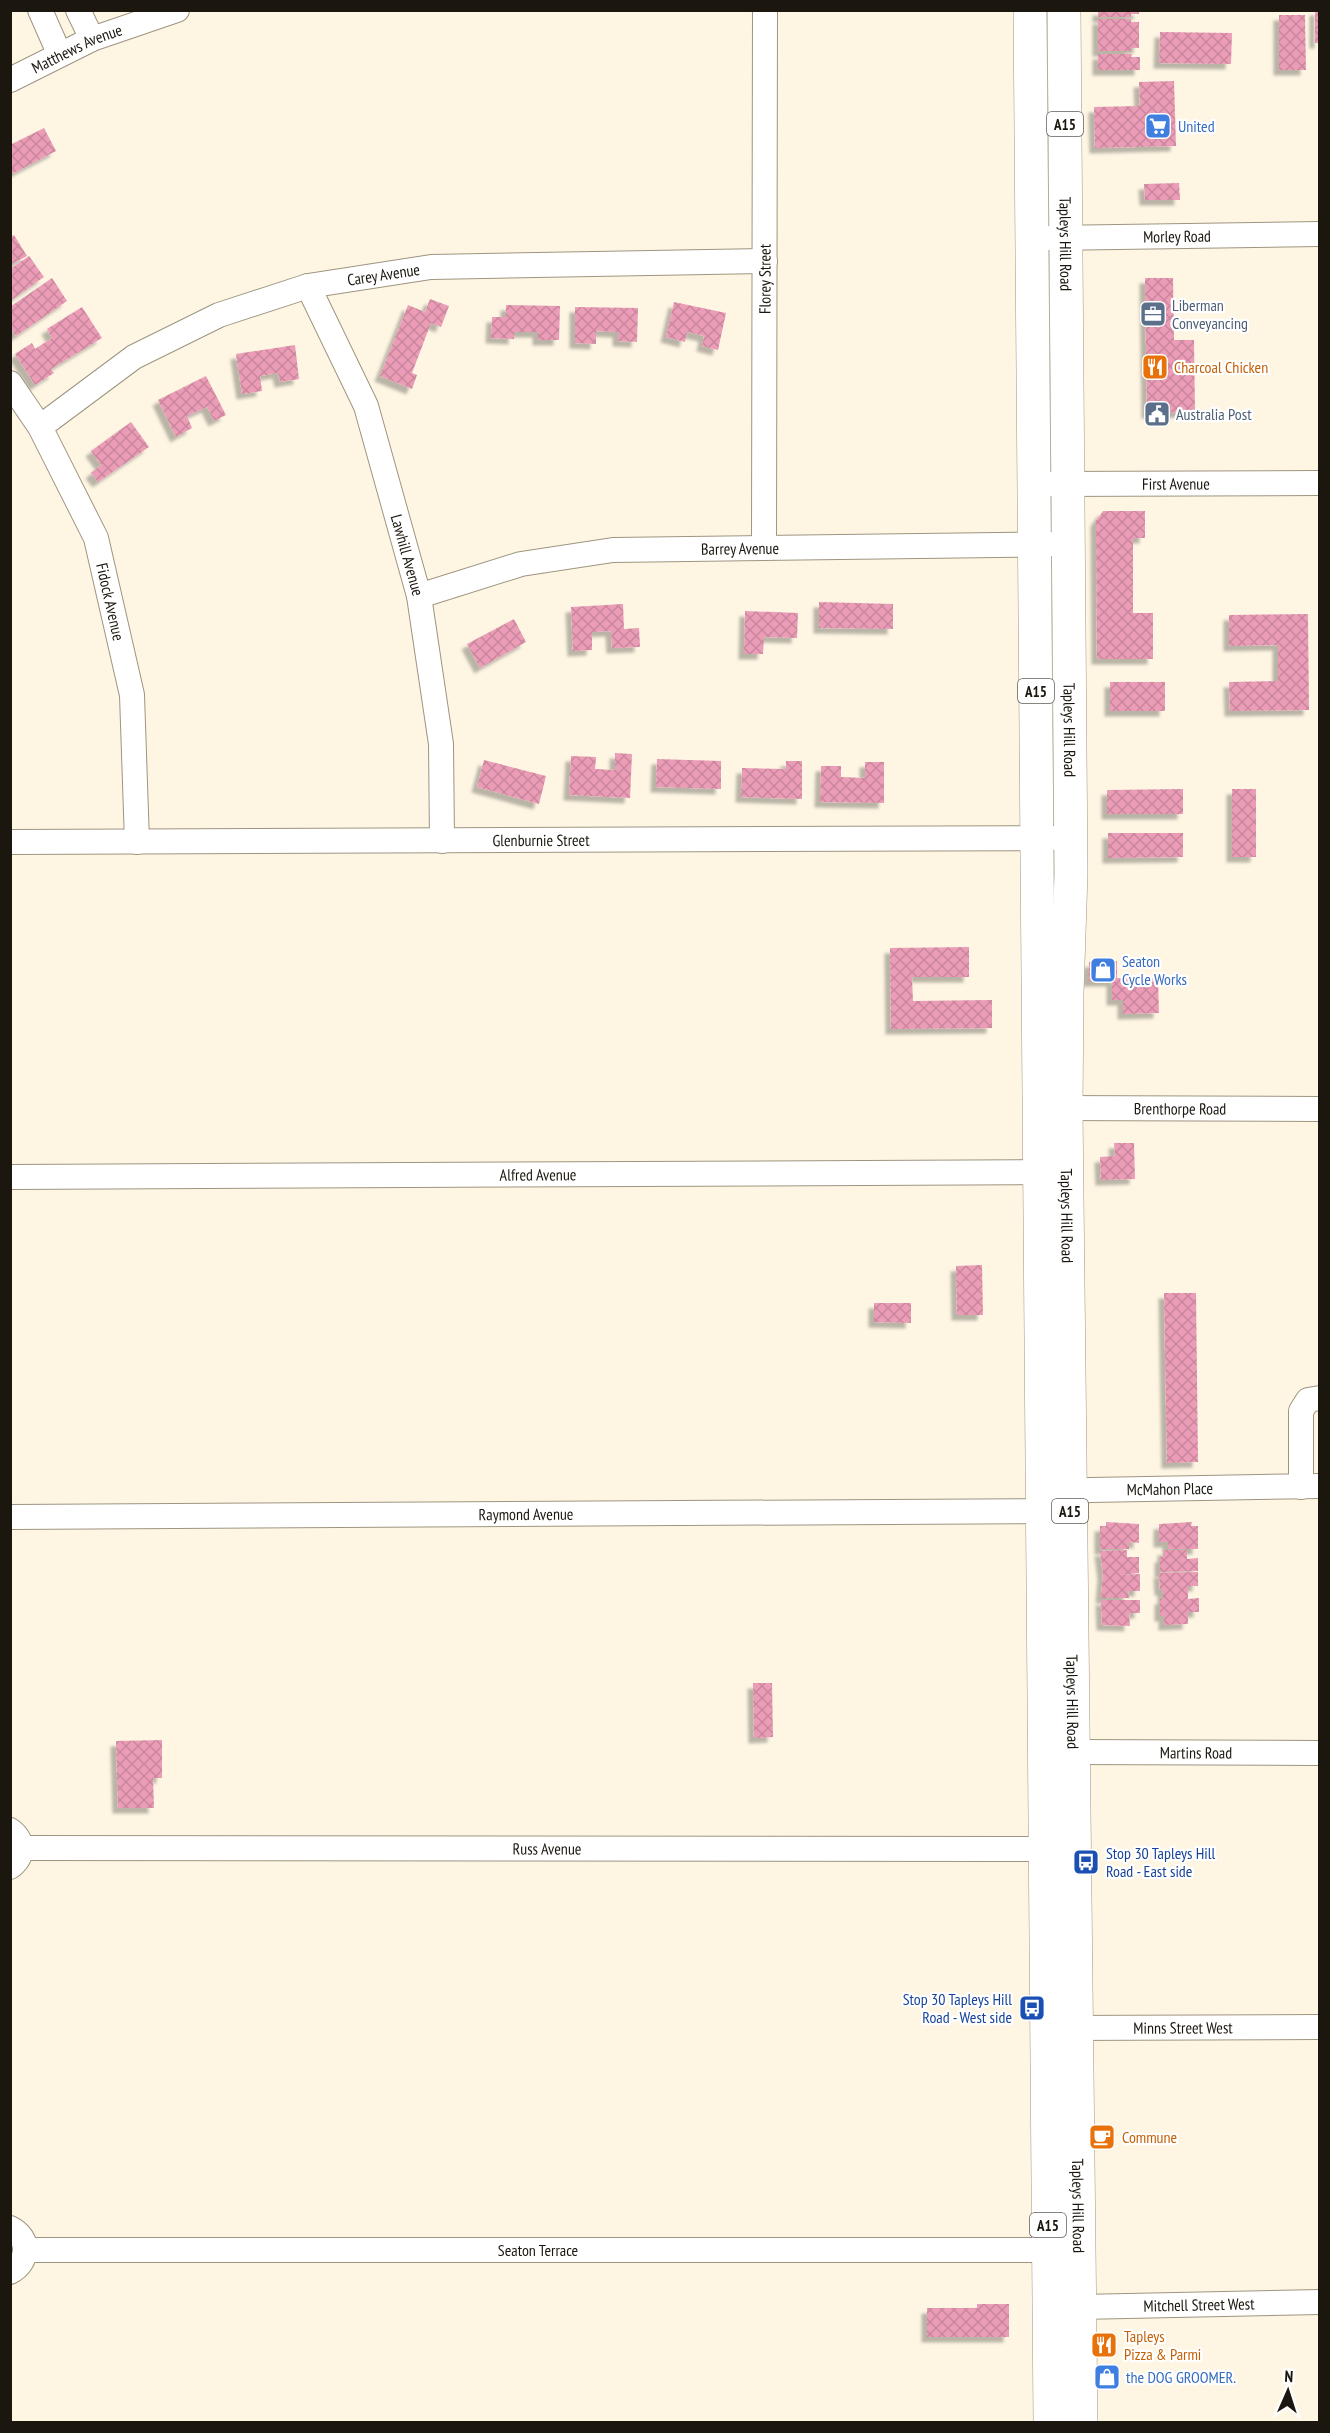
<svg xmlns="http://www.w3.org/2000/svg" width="1330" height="2433" viewBox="0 0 1330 2433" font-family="'PT Sans Narrow',sans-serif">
  <defs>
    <pattern id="building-cross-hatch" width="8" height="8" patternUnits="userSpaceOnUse" patternTransform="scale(1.5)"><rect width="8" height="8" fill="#eb9db8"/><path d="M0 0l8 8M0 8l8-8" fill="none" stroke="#c9869d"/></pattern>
    <filter id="shadow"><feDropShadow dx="-5.5" dy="5.5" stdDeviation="1.5" flood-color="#0004"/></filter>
  </defs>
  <rect width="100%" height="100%" fill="#fef6e3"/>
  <path fill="url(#building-cross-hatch)" filter="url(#shadow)" d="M1098 10H1139V14H1131V17H1098Z
    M1315 10H1320V43H1315Z
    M1279 15H1305L1306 70H1279Z
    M1098 19H1131V22H1139V48H1131V51H1098Z
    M1160 32 1232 33 1231 64 1159 63Z
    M1098 54H1132L1131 57H1140V70H1098Z
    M1174 81 1176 146 1095 148 1094 107 1140 106 1139 82Z
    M44 128 56 151 10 175V145Z
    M1179 183 1180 200H1145L1144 184Z
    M14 235 27 256 10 265V237Z
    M29 256 44 277 10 301V269Z
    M52 278 67 301 16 336 10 327V307Z
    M1145 278H1173L1174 340H1194L1195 412 1147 413Z
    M430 299 449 306 441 327 431 323 412 373 417 375 412 389 380 376 408 305 425 312Z
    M674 302 726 313 718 350 702 346 704 336 687 332 685 342 666 337Z
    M506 305 560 306 559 340H538V332H514V339L491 338 492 317H506Z
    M82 307 102 338 51 369 54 373 35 385 15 354 32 343 35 349 52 338 47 329Z
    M575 307 638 308 637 342 618 341V332L596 331V344L575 343Z
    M295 345 299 379 280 382 278 373 260 376 262 391 242 394 236 354Z
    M206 376 226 415 214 421 207 407 187 416 192 428 176 437 158 400Z
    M131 422 149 447 98 482 91 473 101 465 91 451Z
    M1103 511H1145V538H1133V613H1153V659H1097L1096 521Z
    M819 602 893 604V629L819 628Z
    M623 604 624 629 639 628 640 647 612 648 611 631 592 632V650L573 651 571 607Z
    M745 611 798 613 797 638 764 637 763 654H744Z
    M1308 614 1309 710 1230 711 1229 682 1278 681V645L1229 646V615Z
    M514 619 526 642 480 668 467 644Z
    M1110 682H1165V711H1110Z
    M615 753 632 754 630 798 569 795 571 756 596 757 595 769 615 770Z
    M657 759 721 761V789L656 787Z
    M484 760 546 776 539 804 477 787Z
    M786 761H802V799L741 797 742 768 786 769Z
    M865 762H884V803L820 802 821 766H841V777L865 778Z
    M1183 789V814H1107V790Z
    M1232 789H1256V857H1232Z
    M1108 833H1183V857L1108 858Z
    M969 947V977H912L913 1001 992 1000V1028L891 1029 890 948Z
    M1117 961V978H1158L1159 1013 1123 1014V1000H1112V981H1089V962Z
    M1114 1143H1134L1135 1179 1101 1180 1100 1157 1115 1156Z
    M982 1265 983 1315H957L956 1266Z
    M1164 1293H1196L1198 1462 1167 1463Z
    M874 1303H911V1323L874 1322Z
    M1106 1522 1139 1524V1543L1129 1542V1549H1100V1526H1106Z
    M1192 1522 1191 1526H1198V1549H1168V1542H1159V1524Z
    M1127 1550V1557H1139V1573L1119 1575 1140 1574V1591H1128L1129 1598H1101L1103 1574 1100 1551Z
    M1163 1550H1187V1559L1198 1558V1571L1160 1572V1557H1163Z
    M1198 1572V1586H1188V1599L1199 1598V1612H1188V1624L1164 1625V1616H1160V1599H1163V1590H1160L1159 1573Z
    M1101 1600H1140V1613H1129L1130 1626 1102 1625Z
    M753 1683H772L773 1737 754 1738Z
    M162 1740V1778H153L154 1808H118L116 1741Z
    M977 2304H1009V2337H927V2308H977Z"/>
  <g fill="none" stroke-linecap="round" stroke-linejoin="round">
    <defs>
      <g id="minor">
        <path d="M40 10 59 53"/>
        <path d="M78 10 92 39"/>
        <path id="s1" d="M10 80 92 39 177 10"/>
        <path id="s2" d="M1049 238 1320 234"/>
        <path id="s3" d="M308 286 366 406 419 596 441 744 442 841"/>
        <path id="s4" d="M10 383 40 427 96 538 132 695 137 842"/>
        <path id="s5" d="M40 427 134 357 219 315 308 286 431 267 765 261"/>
        <path id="s6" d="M1052 484 1320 483"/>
        <path id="s7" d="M764 546 765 10"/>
        <path id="s8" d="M419 596 521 564 613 550 1068 544"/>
        <path id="s9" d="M10 842 1052 838"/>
        <path id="s10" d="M1052 1108 1320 1109"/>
        <path id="s11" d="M10 1177 1055 1172"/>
        <path d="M1301 1487V1411L1308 1400 1320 1398"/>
        <path id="s12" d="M10 1517 1043 1511 1070 1492 1090 1490 1320 1486"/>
        <path id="s13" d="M1073 1752 1320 1753"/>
        <path d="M10 1830C24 1840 24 1857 10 1867"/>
        <path id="s14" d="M21 1848 1060 1849"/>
        <path id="s15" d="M1061 2028 1320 2027"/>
        <path d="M10 2228C31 2238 29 2262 10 2272"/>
        <path id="s16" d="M26 2250H1049"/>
        <path id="s17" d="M1079 2307 1320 2302"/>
      </g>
      <g id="primary">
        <path d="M1030 10 1050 2422"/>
        <path id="s18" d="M1064 10 1071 874 1067 994 1066 1108 1081 2422"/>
      </g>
    </defs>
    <use href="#minor" stroke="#9e9580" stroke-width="26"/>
    <use href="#primary" stroke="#9e9580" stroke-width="34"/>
    <use href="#minor" stroke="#fff" stroke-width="24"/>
    <use href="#primary" stroke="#fff" stroke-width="33"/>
  </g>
  <defs>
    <symbol id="supermarket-square" viewBox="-11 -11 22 22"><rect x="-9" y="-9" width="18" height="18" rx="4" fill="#3f7fe0" stroke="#fff"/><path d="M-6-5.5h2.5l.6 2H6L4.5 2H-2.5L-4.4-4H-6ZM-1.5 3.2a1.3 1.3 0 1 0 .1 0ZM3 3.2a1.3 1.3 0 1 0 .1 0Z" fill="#fff"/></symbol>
    <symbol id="office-square" viewBox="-11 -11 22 22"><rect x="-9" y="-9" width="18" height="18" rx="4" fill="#5c6f8a" stroke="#fff"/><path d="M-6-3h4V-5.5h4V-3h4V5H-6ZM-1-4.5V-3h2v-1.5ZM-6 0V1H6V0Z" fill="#fff"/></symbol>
    <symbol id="restaurant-square" viewBox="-11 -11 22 22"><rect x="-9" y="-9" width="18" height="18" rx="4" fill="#e8710a" stroke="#fff"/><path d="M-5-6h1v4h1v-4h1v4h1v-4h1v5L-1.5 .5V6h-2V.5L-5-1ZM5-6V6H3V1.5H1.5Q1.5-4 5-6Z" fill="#fff"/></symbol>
    <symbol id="civic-square" viewBox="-11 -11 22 22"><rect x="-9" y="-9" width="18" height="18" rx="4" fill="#5c6f8a" stroke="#fff"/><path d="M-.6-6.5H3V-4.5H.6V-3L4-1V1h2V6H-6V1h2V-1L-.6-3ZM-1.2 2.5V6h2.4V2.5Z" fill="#fff"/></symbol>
    <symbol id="shop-square" viewBox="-11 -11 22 22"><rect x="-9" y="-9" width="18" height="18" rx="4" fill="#3f7fe0" stroke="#fff"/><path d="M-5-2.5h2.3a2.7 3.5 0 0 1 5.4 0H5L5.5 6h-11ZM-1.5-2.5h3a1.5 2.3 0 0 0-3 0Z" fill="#fff"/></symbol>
    <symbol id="bus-square" viewBox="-11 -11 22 22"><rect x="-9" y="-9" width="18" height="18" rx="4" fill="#1a4fb4" stroke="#fff"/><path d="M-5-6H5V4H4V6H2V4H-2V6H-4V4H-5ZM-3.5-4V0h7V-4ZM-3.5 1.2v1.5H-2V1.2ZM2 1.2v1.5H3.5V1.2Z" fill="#fff"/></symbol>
    <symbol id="cafe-square" viewBox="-11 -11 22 22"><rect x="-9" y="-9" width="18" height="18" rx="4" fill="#e8710a" stroke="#fff"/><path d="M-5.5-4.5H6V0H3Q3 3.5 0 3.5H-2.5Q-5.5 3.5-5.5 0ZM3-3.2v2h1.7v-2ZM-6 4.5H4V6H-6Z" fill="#fff"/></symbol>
  </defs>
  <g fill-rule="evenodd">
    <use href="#supermarket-square" x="1143" y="111" width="30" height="30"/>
    <use href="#office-square" x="1138" y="299" width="30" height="30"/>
    <use href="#restaurant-square" x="1140" y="352" width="30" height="30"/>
    <use href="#civic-square" x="1142" y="399" width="30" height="30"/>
    <use href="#shop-square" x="1088" y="955" width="30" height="30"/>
    <use href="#bus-square" x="1071" y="1847" width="30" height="30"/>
    <use href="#bus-square" x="1017" y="1993" width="30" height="30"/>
    <use href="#cafe-square" x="1087" y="2122" width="30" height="30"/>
    <use href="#restaurant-square" x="1089" y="2330" width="30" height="30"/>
    <use href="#shop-square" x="1092" y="2362" width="30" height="30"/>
  </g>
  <g text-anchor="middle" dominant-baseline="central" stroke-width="4.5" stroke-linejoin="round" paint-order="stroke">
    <g fill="#fff" stroke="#5f5d57" stroke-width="1.5">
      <rect x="1047" y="112" width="36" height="24" rx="4.5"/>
      <rect x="1018" y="679" width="36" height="24" rx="4.5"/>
      <rect x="1052" y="1499" width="36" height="24" rx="4.5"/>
      <rect x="1030" y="2213" width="36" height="24" rx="4.5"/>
    </g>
    <g font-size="15" font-weight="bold" fill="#1b170f">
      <text x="1065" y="124">A15</text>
      <text x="1036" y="691">A15</text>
      <text x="1070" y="1511">A15</text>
      <text x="1048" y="2225">A15</text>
    </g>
    <g font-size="16" fill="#1b170f" stroke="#fff">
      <text stroke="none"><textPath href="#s1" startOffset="74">Matthews Avenue</textPath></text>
      <text stroke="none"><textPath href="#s2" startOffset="128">Morley Road</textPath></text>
      <text stroke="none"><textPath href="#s18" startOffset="234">Tapleys Hill Road</textPath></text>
      <text stroke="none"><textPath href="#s5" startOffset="382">Carey Avenue</textPath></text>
      <text stroke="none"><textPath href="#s7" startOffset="267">Florey Street</textPath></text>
      <text stroke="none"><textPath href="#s6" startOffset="124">First Avenue</textPath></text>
      <text stroke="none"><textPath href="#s8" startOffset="327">Barrey Avenue</textPath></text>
      <text stroke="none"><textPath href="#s3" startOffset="288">Lawhill Avenue</textPath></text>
      <text stroke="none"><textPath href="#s4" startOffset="243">Fidock Avenue</textPath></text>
      <text stroke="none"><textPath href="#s18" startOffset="720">Tapleys Hill Road</textPath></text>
      <text stroke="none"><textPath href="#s9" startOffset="531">Glenburnie Street</textPath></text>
      <text stroke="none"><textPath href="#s10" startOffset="128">Brenthorpe Road</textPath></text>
      <text stroke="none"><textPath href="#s11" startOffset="528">Alfred Avenue</textPath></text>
      <text stroke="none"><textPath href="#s18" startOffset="1206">Tapleys Hill Road</textPath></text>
      <text stroke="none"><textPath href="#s12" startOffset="1166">McMahon Place</textPath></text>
      <text stroke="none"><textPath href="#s12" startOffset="516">Raymond Avenue</textPath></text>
      <text stroke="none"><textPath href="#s18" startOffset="1692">Tapleys Hill Road</textPath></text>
      <text stroke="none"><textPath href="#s13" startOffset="123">Martins Road</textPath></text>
      <text stroke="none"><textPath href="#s14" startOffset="526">Russ Avenue</textPath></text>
      <text stroke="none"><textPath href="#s15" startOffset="122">Minns Street West</textPath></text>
      <text stroke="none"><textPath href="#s18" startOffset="2196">Tapleys Hill Road</textPath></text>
      <text stroke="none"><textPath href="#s16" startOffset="512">Seaton Terrace</textPath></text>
      <text stroke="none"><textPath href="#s17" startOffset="120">Mitchell Street West</textPath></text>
    </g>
    <g font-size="16" fill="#366cbe" stroke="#fff" text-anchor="start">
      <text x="1178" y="126">United</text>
      <text x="1122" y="961">Seaton<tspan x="1122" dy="18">Cycle Works</tspan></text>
      <text x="1126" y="2377">the DOG GROOMER.</text>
    </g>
    <g font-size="16" fill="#4e5e75" stroke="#fff" text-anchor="start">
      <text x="1172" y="305">Liberman<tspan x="1172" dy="18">Conveyancing</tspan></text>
      <text x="1176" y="414">Australia Post</text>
    </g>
    <g font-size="16" fill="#c56008" stroke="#fff" text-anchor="start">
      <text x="1174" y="367">Charcoal Chicken</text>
      <text x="1122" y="2137">Commune</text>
      <text x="1124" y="2336">Tapleys<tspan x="1124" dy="18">Pizza &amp; Parmi</tspan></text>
    </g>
    <g font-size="16" fill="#164399" stroke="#fff" text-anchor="start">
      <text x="1106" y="1853">Stop 30 Tapleys Hill<tspan x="1106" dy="18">Road - East side</tspan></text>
      <text x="1012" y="1999" text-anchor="end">Stop 30 Tapleys Hill<tspan x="1012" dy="18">Road - West side</tspan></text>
    </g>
  </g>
  <rect width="1330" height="2433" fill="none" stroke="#1b170f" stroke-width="24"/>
  <g transform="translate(1288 2391) rotate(3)" stroke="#ffffff" stroke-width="4.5" paint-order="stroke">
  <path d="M0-4.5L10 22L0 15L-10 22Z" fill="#1b170f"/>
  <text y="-9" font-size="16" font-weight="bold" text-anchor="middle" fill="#1b170f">N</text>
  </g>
</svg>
